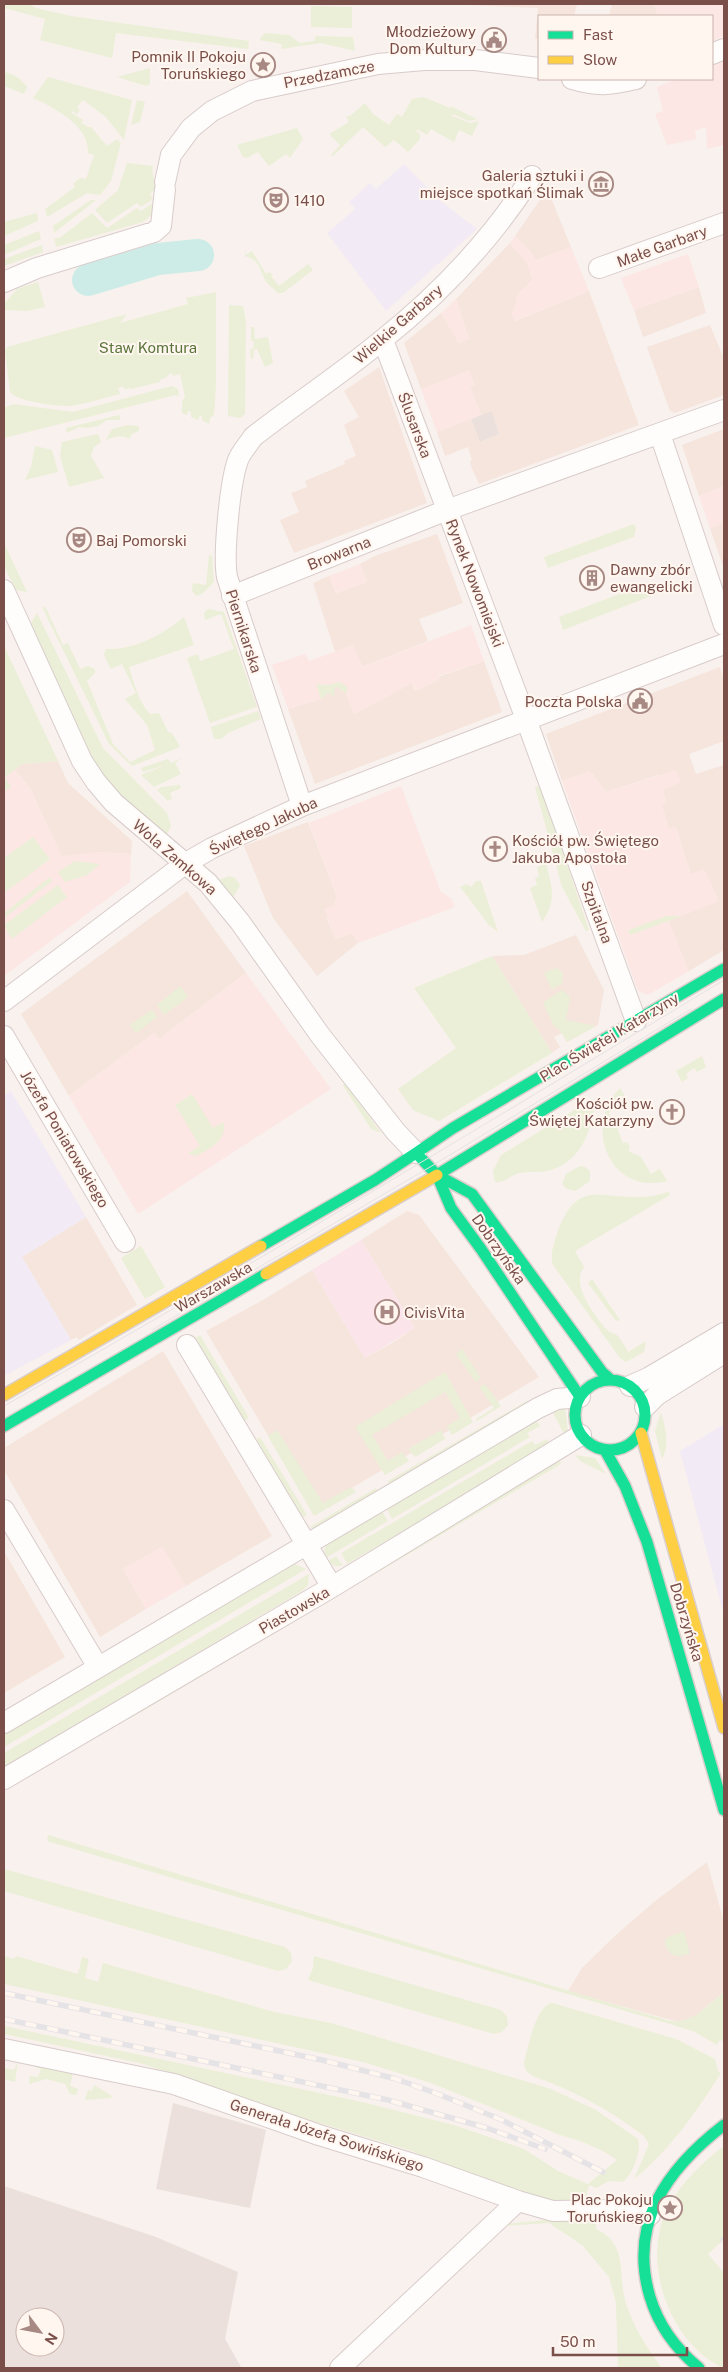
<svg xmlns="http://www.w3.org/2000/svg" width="728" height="2372" viewBox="0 0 728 2372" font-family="'Public Sans',sans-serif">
  <rect width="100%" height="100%" fill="#f9f1ed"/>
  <path fill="#f5e5dd" d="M444 4H577L574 16H539V39H535L538 8Z
    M612 4H654L658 16H609Z
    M542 197 551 198 571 247 536 260 529 250 515 236Z
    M510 243 527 263 533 280 517 295 515 321 589 291 639 425 479 484 471 466 470 461 472 460 468 447 445 456 437 432 471 419 480 442 499 434 492 411 481 415 470 387 451 378 421 389 404 343 441 313 459 343 469 339 456 299Z
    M699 287 706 313 643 337 634 310Z
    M710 325 724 359V395L675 413 670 411 647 347Z
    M379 367 427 503 294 553 280 520 299 512 291 493 307 487 305 481 345 464 344 461 356 456 344 425 359 417 344 391Z
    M724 429V486L699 496 682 445Z
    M724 523V569L710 528Z
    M437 534 463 603 419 619 428 641 362 667 353 645 335 652 313 583 329 576 336 593 367 582 360 564 375 556Z
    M484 661 502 712 315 784 288 709 322 699 326 689 342 684 354 714 412 683 415 691 439 680 438 677Z
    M720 667 724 680V741L689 754 696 774 724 765V950L689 971 668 921 718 901 691 875 676 827 669 829 661 805 663 790 658 775 606 792 590 771 562 781 546 734Z
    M58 761 68 783 132 841 131 854 100 852 62 857 30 788 14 769 22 764Z
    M308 822 337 897 327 919 336 939 352 933 358 943 317 976 273 918 244 846Z
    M187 891 246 973 159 1039 154 1033 69 1096 21 1014Z
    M576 935 604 990 598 1025 567 1042 562 1033 554 1037 560 1047 552 1053 492 956 524 955Z
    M407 1211 419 1215 539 1377 313 1511 206 1331 263 1300 312 1270 365 1358 392 1343 415 1328 361 1240Z
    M86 1217 137 1305 79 1340 77 1337 71 1340 22 1257Z
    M163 1351 272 1536 186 1586 162 1547 123 1569 146 1609 100 1637 4 1470V1448Z
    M4 1551 65 1657 4 1693Z
    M707 1862 724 1922V1992L694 2017 678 2022 568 1991 582 1968 617 1934 654 1902Z"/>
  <path fill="#fce7e4" d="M654 4H724V36L712 41V16H658Z
    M724 61V145L707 149 706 127 695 131 696 139 667 145 655 114 663 111 657 87 677 79H712V66Z
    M515 236 529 250 536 260 571 247 589 291 514 321 511 312 514 310 517 295 532 280 527 263 510 243Z
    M688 254 699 287 634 310 621 278Z
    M456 299 469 339 459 343 441 313Z
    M469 370 475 385 470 387 481 415 437 432 421 389Z
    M724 486V523L710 528 699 496Z
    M360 564 367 582 335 593 329 576Z
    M471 625 484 661 438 676 439 680 416 691 412 683 354 714 342 684 326 689 322 699 288 709 272 665 305 654 309 661 353 645 363 667Z
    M14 769 30 788 62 856 100 852 131 854 130 882 4 976V778Z
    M676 770 681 782 663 790 667 803 662 805 669 828 676 827 691 874 704 869 719 901 669 921 689 971 648 995 638 991 562 781 590 771 606 792Z
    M401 786 441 892 451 898 455 907 358 943 352 933 336 939 324 909 333 906 337 897 309 823Z
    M246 973 331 1089 138 1214 69 1096 154 1033 159 1039Z
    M162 1547 186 1586 146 1609 123 1569Z"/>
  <path fill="#ebe0dc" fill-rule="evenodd" d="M492 411 499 434 480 442 471 419Z
    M173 2103 266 2130 250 2208 156 2189Z
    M4 2186 156 2237 238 2272 225 2339 241 2367 244 2368H4ZM25 2317H55V2347H25Z"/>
  <path fill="#f2eaf5" d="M404 164 439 200 477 229 386 311 327 233 355 209 349 202 370 183 376 189Z
    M11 1091 86 1217 22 1257 71 1340 4 1376V1096Z
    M724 1424V1616L680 1451Z"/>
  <path fill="#fbe5ea" d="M361 1240 415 1328 365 1358 312 1270Z"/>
  <path fill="#ebefd7" d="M4 4H29L36 8 71 16 249 41 248 49 116 33 112 58 40 40 45 19 4 8Z
    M311 6 352 7V28L311 27Z
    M268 33 289 35 300 43 314 41 316 36 353 37 355 51 321 43 281 49 282 44 259 40 264 34Z
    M150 68V84L146 86 117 77Z
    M4 72C14 74 20 78 27 87L24 94 4 86Z
    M48 77 132 100 124 140 106 117 83 100 77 107 80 110 77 114 72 111V113L83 120 79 127 82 123 88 127H91L107 146 117 139 121 143 111 181 100 195 87 193 47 217 45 209 75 187 73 184 80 178 86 179 94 155 88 153C88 148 87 142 85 138 76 119 51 106 33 98Z
    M423 97 450 108 451 106 477 119 469 121 453 114 452 116 470 123 479 121 472 136 459 130 454 142 431 129 427 135 417 129 416 131 420 134V139L408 152 394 140 385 147 363 127 333 156 331 155 340 145 329 134 349 122 346 116H350L365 103 373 114 389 125 397 114 402 117 412 99Z
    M137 100 145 102 140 122 131 125Z
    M297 128 303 139 290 158 286 154 269 166 258 152 247 158 243 157 237 145Z
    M127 163 153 166C151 176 156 181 155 190L150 194 153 199 141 207 137 203 107 223 95 210 118 190Z
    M91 200H96L54 233 53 226Z
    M156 201 154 213 143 222 56 247 54 239 61 237 92 213 107 228 137 208 141 211Z
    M37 213 38 221 4 236V222Z
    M39 231 41 239 4 255V245Z
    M42 245 43 252 4 266V259Z
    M246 250V255L252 251 266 274 269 272 273 275 271 276 279 286 308 264 313 270 283 293H278L266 282 258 264 253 259 245 256Z
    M38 282 45 307 27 311 4 310V304L17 289Z
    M216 292V385L214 415 210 418 209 424 202 420V417L200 415 198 420 191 417V412L188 411 187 415 182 413V402L185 397 180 374 173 376 172 373 169 374 167 377 160 380V382L131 389 130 388 124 389 123 386 118 388 120 394C104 398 86 404 70 406 58 407 16 401 10 392L5 351 7 347 127 314 120 323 188 304 186 298Z
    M229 305 243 306 246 321 245 414 240 418 228 416Z
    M251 327H254L255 339 268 337 273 363 265 367 257 349 254 350 253 359H251L250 349H253L254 341H251Z
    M172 386 178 389 179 396 176 395 4 438V408L13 404 73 412Z
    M119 415 121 420H107L98 426 88 428 79 427 67 433 66 428Z
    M127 425 139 426V431L132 434 129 439C120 434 114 437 106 440L112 429Z
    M98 434 101 442 94 447 91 456 104 478 69 487 60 456 62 442Z
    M35 446 52 450 58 472 25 480 31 467Z
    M634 524 636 528 634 537 548 568 544 557Z
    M4 543 27 592 16 590 4 566Z
    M209 555 212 556 214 582 203 593 196 596 192 591 193 583 206 585Z
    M651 582 658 588 659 593 563 630 559 617Z
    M45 606 63 645 68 643 80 669 88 666 95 669V673L87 681 113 744 130 762 155 750 147 725 125 699 136 693 122 664 111 669 104 655 106 649C135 650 162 635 184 617L194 645 129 667C134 683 138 701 150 714L159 713 168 732 172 733 180 747 132 766 109 744 45 613 43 608Z
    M208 609 224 612 257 707 210 723 187 658 198 654 200 661 234 649 221 614 205 620 204 613Z
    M37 613 103 748 167 813 171 826 166 836 128 807 93 764 28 628Z
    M4 646 58 761 22 764 5 777 11 787 4 792Z
    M340 682 347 687V694L337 687 334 690 335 696 328 693 321 699 316 684 328 685Z
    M258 711 261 719 228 733 221 739H214L211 727Z
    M182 758 175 763 181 774 154 787 141 775 166 765 143 772 141 768 168 759 171 763Z
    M180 785 181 788 170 793 172 799 168 801 157 790 161 787Z
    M541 786 589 930 586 931 562 887 535 787Z
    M33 837 50 859 4 893V858Z
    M75 861 100 864 87 875 65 882 58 872Z
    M546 864C552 888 557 900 542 922L530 888 537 885 535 878 539 877 537 867Z
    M229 876 235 878 240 885 232 900 219 880Z
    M50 877 52 881 4 918V913Z
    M476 881H481L498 932 489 925 460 887 467 884 471 887Z
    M58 885 67 897 12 939 4 925Z
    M667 916H682L630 935 628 930Z
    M492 956 552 1053 439 1121 413 1110 398 1089 456 1048 414 988Z
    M556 968 563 973 562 984 552 989 544 973Z
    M180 986 188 997 164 1015 157 1005Z
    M562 990 570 997 566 1020 596 1026 567 1042 558 1028 554 1026 543 1003Z
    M152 1010 157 1017 136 1033 130 1025Z
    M702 1056 706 1067 697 1072 694 1068 686 1074 688 1078 682 1082 676 1071Z
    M342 1084 347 1085 381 1133 371 1129Z
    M620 1088 628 1101 609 1112 611 1122 617 1128 623 1143 627 1142 630 1147 628 1151 641 1157 651 1174 660 1169 667 1181C610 1196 582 1126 620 1088Z
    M192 1094 213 1128 223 1122C229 1138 209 1151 195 1156L188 1153 200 1146 175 1105Z
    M592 1099 595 1103C591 1131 582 1160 551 1170 541 1173 530 1171 519 1173 511 1175 503 1184 495 1182L493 1171 501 1155Z
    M580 1166 585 1167 590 1171V1181L575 1191 567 1189 562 1184 566 1174Z
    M669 1192 670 1195 575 1251 584 1267C570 1284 595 1316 607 1330 610 1333 614 1333 617 1335 621 1339 625 1347 628 1352L646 1341 644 1352 626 1362 620 1358 553 1265C549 1254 555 1241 558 1231 577 1180 598 1198 638 1197 649 1197 658 1195 669 1192Z
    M141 1246 165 1287 145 1299 121 1258Z
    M592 1279 620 1320 616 1321 588 1283Z
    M200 1335 249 1418 244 1421 195 1338Z
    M462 1349 481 1378 476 1382 456 1354Z
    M445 1372 473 1422 452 1435 447 1426 460 1418 445 1392 372 1435 388 1461 402 1452 409 1461 385 1475 355 1427Z
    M485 1384 501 1406 477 1421 476 1419 494 1408 479 1387Z
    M527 1401 529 1404 391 1486 388 1481Z
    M565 1407 568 1432 565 1436 551 1409Z
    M661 1412C665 1426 670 1446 662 1459L655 1431Z
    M535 1419 540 1426 527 1433 530 1437 392 1519 387 1509 382 1511 388 1521 326 1558 328 1561 336 1556 343 1566 347 1563 341 1553 532 1441 535 1445 547 1439 550 1445 345 1565C331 1570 320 1558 326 1544Z
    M277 1430 323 1503 351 1487 356 1492 314 1516 268 1436Z
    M441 1430 445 1439 415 1457 408 1449Z
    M260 1437 307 1515 301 1518 254 1441Z
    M575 1455 595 1458 606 1474 580 1461Z
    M559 1461 561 1464 129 1719 127 1716Z
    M376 1488 378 1493 316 1530 310 1527Z
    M295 1564 306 1569 4 1747V1735L286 1567Z
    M309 1574 308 1585 302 1591 4 1767V1753Z
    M48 1835 670 2021C693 2024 708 2005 724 1992V2040L719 2041 717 2045 695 2032 670 2024 47 1841Z
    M4 1869 285 1947 291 1953 292 1962 286 1969 278 1971 4 1891Z
    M684 1931 690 1954C677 1957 671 1958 665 1945L666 1938Z
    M4 1956 14 1959 16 1956 78 1974 82 1957 89 1959 85 1978 98 1982 103 1963 274 2012 331 2023 551 2089 596 2110 638 2139C642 2151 632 2175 623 2182L609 2181 596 2188 589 2185 586 2196 573 2201 557 2202 530 2196 406 2149 227 2095 209 2085 139 2063 4 2034V2026L362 2102 454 2125 524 2149 558 2171 588 2184 617 2160C599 2147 581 2141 560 2135L431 2083 363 2062 4 1984Z
    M314 1956 501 2010 507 2016 508 2025 502 2032 494 2034 308 1980 313 1968Z
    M552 2003 676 2039 715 2059 718 2071 721 2073C697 2111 670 2150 634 2179L649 2144 644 2136C611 2111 577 2092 538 2078 529 2075 525 2072 524 2062 529 2046 535 2007 552 2003Z
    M18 2062 15 2082 4 2079V2068L14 2070Z
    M35 2065 73 2073 70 2086 78 2089 76 2095 70 2094 65 2084 62 2083 46 2079 29 2084 30 2076 38 2077 41 2069 34 2067Z
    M94 2085 112 2096 111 2098 85 2100 88 2090 92 2091Z
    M724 2146V2239L708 2254 724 2273 723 2368C672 2344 642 2268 665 2214 676 2188 701 2163 724 2146Z
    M565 2218 591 2219 596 2223V2229C629 2244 617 2274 626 2304 634 2328 647 2348 662 2368H618L616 2303 609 2277 582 2245 549 2223 503 2226 506 2224Z"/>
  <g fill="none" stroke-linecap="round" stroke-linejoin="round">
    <path stroke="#ceece7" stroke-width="32" d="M88 280 158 259 198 255"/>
    <defs>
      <path id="street" d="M712 54 724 49
        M572 79C599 87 609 85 636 79
        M165 182 171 155 191 128 212 111 252 91 378 64 424 60H475L539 68
        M599 268 724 223
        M4 282 37 268 154 232 161 226 165 189
        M383 340 526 719 636 1021
        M660 434 724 625
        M4 590 82 761 96 782 114 803 208 883 240 922 320 1035 396 1132 416 1153
        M232 596 447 510 724 410
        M302 806 227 577C223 554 230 482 238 460 241 452 248 445 253 437 295 404 340 375 381 341 440 294 492 239 532 176
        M4 1001 186 863 212 848 302 806 724 644
        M4 1036 125 1242
        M187 1345 332 1587
        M630 1386 648 1378 724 1333
        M645 1407 657 1395 724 1353
        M4 1510 98 1667
        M4 1723 538 1408 557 1399 580 1397
        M4 1779 332 1587 581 1435
        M4 2049 174 2084 319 2135 423 2167 518 2201 553 2211 617 2210 650 2215
        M340 2368 518 2201"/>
      <path id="fast" d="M416 1153 453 1128 724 969
        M437 1175 724 999
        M437 1175 451 1208 481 1249 580 1397
        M261 1246 375 1180 416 1153 437 1175 472 1194 602 1372 611 1380
        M575 1415a35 35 0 1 1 70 0a35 35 0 1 1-70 0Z
        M4 1426 266 1274
        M605 1450 625 1486 647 1542 724 1810
        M699 2368C676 2349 659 2327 650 2297 628 2223 667 2169 724 2125"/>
      <path id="slow" d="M266 1274 437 1175
        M4 1395 261 1246
        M641 1433 724 1728"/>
    </defs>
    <use href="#street" stroke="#d8ccca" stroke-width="22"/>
    <use href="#fast" stroke="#dacecb" stroke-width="14"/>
    <use href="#slow" stroke="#dacecb" stroke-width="14"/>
    <use href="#street" stroke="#fefdfc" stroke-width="20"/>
    <use href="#fast" stroke="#16e098" stroke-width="11"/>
    <use href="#slow" stroke="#ffcf43" stroke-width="11"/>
    <path stroke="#e5e3e6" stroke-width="1" d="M152 1330 430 1167 691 1009
      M4 1406C247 1268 486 1124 724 980"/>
    <defs>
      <path id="rail" d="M4 1993 322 2060 396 2079 438 2094 502 2120 603 2172
        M4 2019 388 2100 487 2128 545 2149
        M723 2240 724 2241"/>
    </defs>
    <use href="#rail" stroke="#e5e3e6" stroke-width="5.5"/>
    <use href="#rail" stroke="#fff6f0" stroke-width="4" stroke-dasharray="11" stroke-linecap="butt"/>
  </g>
  <defs>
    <symbol id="civic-ring" viewBox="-11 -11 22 22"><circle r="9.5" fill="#fff6f0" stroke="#a78882" stroke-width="1.5"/><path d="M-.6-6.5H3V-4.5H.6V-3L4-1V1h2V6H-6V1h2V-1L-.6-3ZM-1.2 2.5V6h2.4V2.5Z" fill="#a78882"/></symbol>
    <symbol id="sight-ring" viewBox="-11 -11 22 22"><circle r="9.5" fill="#fff6f0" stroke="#a78882" stroke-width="1.5"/><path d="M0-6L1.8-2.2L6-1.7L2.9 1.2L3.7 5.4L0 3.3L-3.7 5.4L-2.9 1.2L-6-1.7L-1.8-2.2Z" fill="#a78882"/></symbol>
    <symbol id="museum-ring" viewBox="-11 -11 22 22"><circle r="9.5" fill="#fff6f0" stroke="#a78882" stroke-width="1.5"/><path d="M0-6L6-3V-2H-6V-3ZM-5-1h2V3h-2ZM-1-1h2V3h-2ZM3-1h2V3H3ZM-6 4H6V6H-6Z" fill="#a78882"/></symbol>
    <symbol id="theatre-ring" viewBox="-11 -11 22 22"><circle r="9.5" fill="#fff6f0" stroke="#a78882" stroke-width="1.5"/><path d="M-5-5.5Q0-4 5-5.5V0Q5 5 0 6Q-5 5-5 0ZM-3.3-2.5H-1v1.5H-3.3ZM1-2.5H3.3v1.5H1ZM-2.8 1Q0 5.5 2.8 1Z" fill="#a78882"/></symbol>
    <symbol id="building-ring" viewBox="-11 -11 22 22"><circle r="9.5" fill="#fff6f0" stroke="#a78882" stroke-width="1.5"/><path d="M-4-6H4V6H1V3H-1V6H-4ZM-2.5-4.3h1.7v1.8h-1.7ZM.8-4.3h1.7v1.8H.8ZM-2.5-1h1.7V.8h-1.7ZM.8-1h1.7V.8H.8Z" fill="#a78882"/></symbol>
    <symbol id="church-ring" viewBox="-11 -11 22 22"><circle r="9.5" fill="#fff6f0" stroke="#a78882" stroke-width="1.5"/><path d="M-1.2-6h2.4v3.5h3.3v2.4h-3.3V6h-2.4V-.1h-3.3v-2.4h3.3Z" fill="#a78882"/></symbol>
    <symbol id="hospital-ring" viewBox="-11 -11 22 22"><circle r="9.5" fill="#fff6f0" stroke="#a78882" stroke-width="1.5"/><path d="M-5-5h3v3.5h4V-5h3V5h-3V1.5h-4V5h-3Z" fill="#a78882"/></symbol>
  </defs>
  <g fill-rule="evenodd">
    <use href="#civic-ring" x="480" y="26" width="28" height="28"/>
    <use href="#sight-ring" x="249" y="51" width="28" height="28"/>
    <use href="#museum-ring" x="587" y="170" width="28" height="28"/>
    <use href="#theatre-ring" x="262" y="186" width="28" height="28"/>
    <use href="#theatre-ring" x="65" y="526" width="28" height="28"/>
    <use href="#building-ring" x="578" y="564" width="28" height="28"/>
    <use href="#civic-ring" x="626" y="687" width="28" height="28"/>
    <use href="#church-ring" x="481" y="835" width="28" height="28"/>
    <use href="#church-ring" x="658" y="1098" width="28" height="28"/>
    <use href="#hospital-ring" x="373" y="1298" width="28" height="28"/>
    <use href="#sight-ring" x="656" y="2194" width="28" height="28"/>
  </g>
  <g text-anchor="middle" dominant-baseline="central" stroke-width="4" stroke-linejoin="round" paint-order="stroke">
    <g font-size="15" fill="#7b4f49" stroke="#fff6f0" text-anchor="end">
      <text x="476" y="31">Młodzieżowy<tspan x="476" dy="17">Dom Kultury</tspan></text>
      <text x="246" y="56">Pomnik II Pokoju<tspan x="246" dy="17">Toruńskiego</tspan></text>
      <text x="584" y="175">Galeria sztuki i<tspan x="584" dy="17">miejsce spotkań Ślimak</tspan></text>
      <text x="294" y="200" text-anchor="start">1410</text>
      <text x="96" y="540" text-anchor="start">Baj Pomorski</text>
      <text x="610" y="569" text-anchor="start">Dawny zbór<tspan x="610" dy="17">ewangelicki</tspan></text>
      <text x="622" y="701">Poczta Polska</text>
      <text x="512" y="840" text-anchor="start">Kościół pw. Świętego<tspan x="512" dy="17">Jakuba Apostoła</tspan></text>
      <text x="654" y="1103">Kościół pw.<tspan x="654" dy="17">Świętej Katarzyny</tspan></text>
      <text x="404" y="1312" text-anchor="start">CivisVita</text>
      <text x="652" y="2199">Plac Pokoju<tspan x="652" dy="17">Toruńskiego</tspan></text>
    </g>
    <g font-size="15" fill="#7b4f49" stroke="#fff6f0">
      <text transform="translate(329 74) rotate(-11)">Przedzamcze</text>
      <text transform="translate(662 246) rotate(-20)">Małe Garbary</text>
      <text transform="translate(398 324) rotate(-41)">Wielkie Garbary</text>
      <text transform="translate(415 425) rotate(69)">Ślusarska</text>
      <text transform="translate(339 553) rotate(-22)">Browarna</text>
      <text transform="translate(475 583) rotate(69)">Rynek Nowomiejski</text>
      <text transform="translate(244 631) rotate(72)">Piernikarska</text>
      <text transform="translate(263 826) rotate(-25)">Świętego Jakuba</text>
      <text transform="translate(175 857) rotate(41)">Wola Zamkowa</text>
      <text transform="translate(597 912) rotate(70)">Szpitalna</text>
      <text transform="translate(609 1037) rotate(-31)">Plac Świętej Katarzyny</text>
      <text transform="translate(65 1139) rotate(59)">Józefa Poniatowskiego</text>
      <text transform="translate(499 1249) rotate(55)">Dobrzyńska</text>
      <text transform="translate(213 1287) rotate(-30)">Warszawska</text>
      <text transform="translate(294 1610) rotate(-30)">Piastowska</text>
      <text transform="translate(687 1622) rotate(73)">Dobrzyńska</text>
      <text transform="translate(327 2135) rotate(18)">Generała Józefa Sowińskiego</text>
    </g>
    <g font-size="15" fill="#5a753b" stroke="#fff6f0">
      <text x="148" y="347">Staw Komtura</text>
    </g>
  </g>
  <rect width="728" height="2372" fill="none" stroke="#7b4f49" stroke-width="10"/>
  <rect x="538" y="15" width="175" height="65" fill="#fff6f0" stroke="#cab3ad"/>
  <rect x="548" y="31" width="25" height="8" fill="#16e098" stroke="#cab3ad"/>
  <text x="583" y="40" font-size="15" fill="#7b4f49">Fast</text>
  <rect x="548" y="56" width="25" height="8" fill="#ffcf43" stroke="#cab3ad"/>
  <text x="583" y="65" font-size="15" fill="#7b4f49">Slow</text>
  <g transform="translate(40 2332) rotate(122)"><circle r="24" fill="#fff6f0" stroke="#cab3ad"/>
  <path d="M0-4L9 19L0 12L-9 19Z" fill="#a78882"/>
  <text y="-8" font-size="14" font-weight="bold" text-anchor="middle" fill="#7b4f49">N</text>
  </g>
  <path d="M553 2347v8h134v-8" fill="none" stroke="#7b4f49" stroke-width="2.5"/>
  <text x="560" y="2347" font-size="15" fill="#7b4f49" stroke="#fff6f0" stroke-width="4" paint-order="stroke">50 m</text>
</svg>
